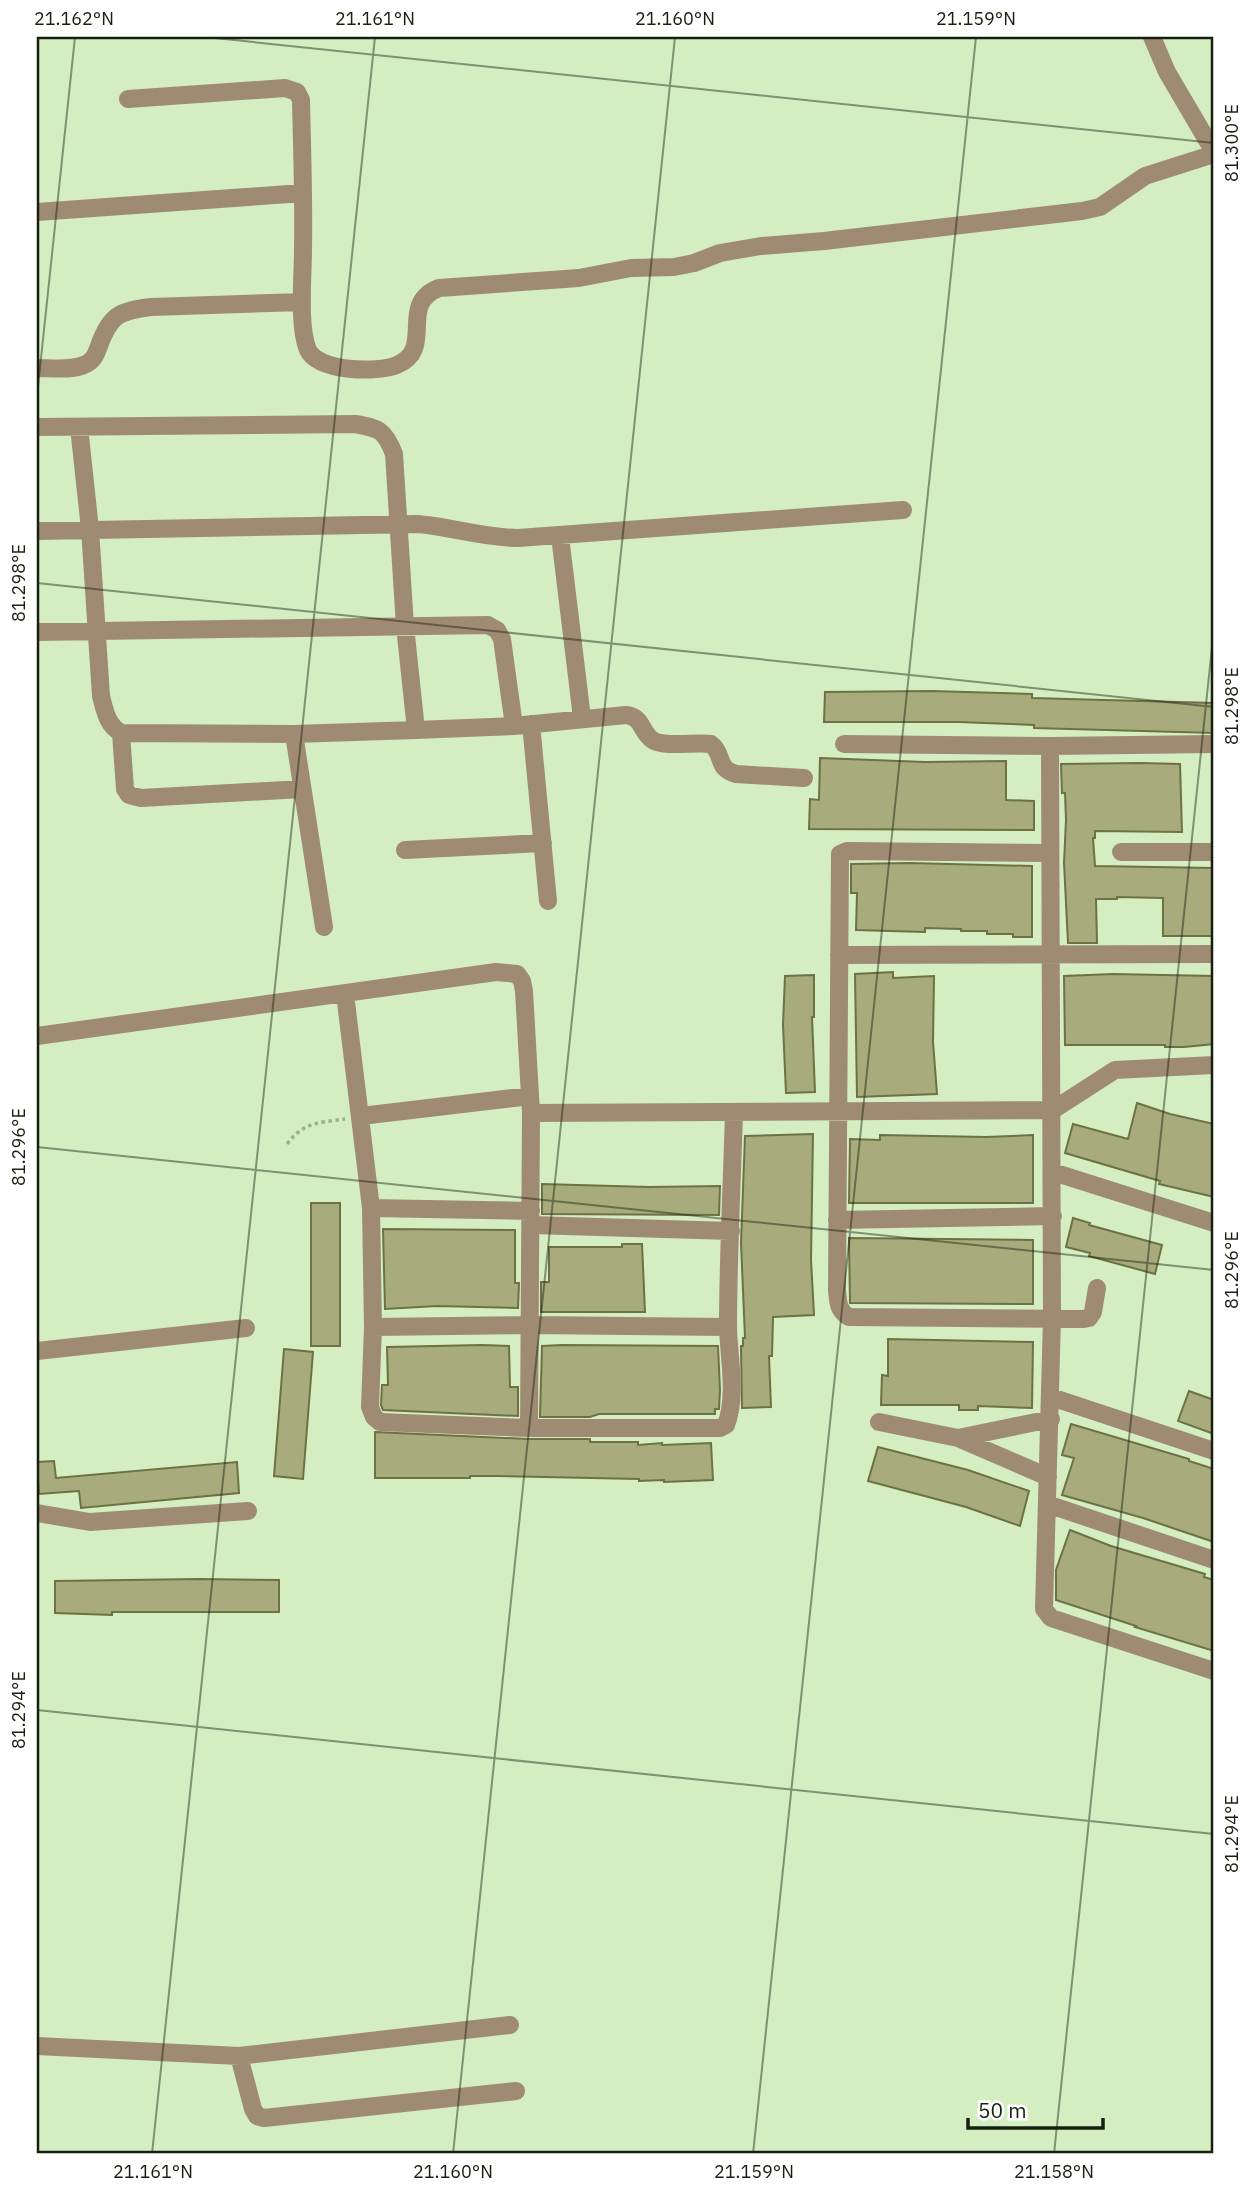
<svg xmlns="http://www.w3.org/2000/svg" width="1251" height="2191" viewBox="0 0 1251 2191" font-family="'IBM Plex Sans',sans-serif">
  <rect width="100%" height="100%" fill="#d4eec2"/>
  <path fill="#a8ac7d" stroke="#6d7143" stroke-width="2" d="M932 691 1032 694V698L1214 703V733L1034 728V725L959 722H824L825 692Z
    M820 758 925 762 1006 761V800L1034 801V830L809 829 810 799 819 800Z
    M1141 763 1180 764 1182 832 1095 831V838H1093L1095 866 1214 868V936H1163V898L1117 897V899H1096L1097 943H1068L1064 863 1066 820 1065 793H1062L1061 764Z
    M910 863 1032 866V937H1013V934H987V931H961V929L925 928V932L856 930 857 893H851V864Z
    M893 972V978L934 976 933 1042 937 1094 857 1097 855 974Z
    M1113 974 1214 976V1044L1184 1047H1165V1045H1065L1064 976Z
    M814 975V1017H812L815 1092 786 1093 783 1025 785 976Z
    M1137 1103 1170 1114 1214 1124V1197L1159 1184 1160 1181 1065 1153 1073 1124 1128 1139Z
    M813 1134 811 1260 814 1315 773 1317 772 1356H769L771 1407 742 1408 741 1346H743V1338H745L741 1243 745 1136Z
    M880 1135 986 1137 1033 1135V1203H849L850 1139 880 1140Z
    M542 1184 649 1187 720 1186 719 1215 542 1214Z
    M311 1203H340V1346H311Z
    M1073 1218 1090 1223 1089 1225 1162 1245 1155 1274 1089 1256 1090 1253 1066 1247Z
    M383 1229 515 1230V1283H519L518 1308 437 1306 385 1309Z
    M849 1238 1033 1240V1304L850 1303Z
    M622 1244H642L645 1312H541V1282H549V1247H622Z
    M888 1339 1033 1342 1032 1408 978 1406V1410H959V1405H881L882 1375 888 1376Z
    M482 1345 509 1346 510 1387H518V1416L383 1410 381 1405 382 1385H388L387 1347Z
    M562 1345 718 1346 720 1390 719 1409H715V1414H599L590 1417H540L542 1346Z
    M284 1349 313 1352 303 1479 274 1476Z
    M1189 1391 1214 1400V1434L1178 1421Z
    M1071 1424 1189 1459V1461L1214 1469V1542L1143 1518 1062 1495 1074 1458 1062 1455Z
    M375 1432 529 1439H590V1442H638V1445L662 1443V1445L711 1443 713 1480 664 1482V1480L639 1481V1479L498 1476H470V1478H375Z
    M878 1447 968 1470 1029 1491 1020 1526 966 1507 868 1481Z
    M54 1461 56 1478 237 1462 239 1493 81 1508 79 1491 39 1494 37 1462Z
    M1070 1530 1111 1546 1205 1574 1204 1577 1214 1580V1651L1135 1627 1136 1626 1056 1600V1570Z
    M199 1579 279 1580V1612H112V1615L55 1613V1581Z"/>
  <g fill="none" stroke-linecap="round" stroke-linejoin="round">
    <path stroke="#9aaf8c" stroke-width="3.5" stroke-dasharray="3.5 3.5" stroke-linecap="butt" d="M287 1144C305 1121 318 1123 345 1119"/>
    <path stroke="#9f8b74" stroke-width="18" d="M1152 37 1167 72 1214 152
      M128 99 285 88 297 92 301 100C302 150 304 200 303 249 303 276 298 327 308 350 319 372 377 373 397 365 436 349 397 304 439 288L579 278 631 268 674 267 694 263 720 253 761 246 824 241 1082 211 1100 207 1145 176 1214 154
      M37 212 303 193
      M37 368C51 368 73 371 86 364 94 360 96 354 99 346 110 315 119 311 151 307L302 302
      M37 427 355 424C379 428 385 430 394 454L405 626 416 730
      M79 427 90 529 101 696C105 711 107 725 121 733L294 734 416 730 514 726 626 715C644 717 640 733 654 741 666 747 696 742 711 744 725 755 715 768 736 774L804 778
      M37 531 418 524C452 527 484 538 518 538L903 510
      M560 536 582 718
      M37 632 488 625 497 630 502 639 514 726
      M531 724 548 901
      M121 733 125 789 129 795 141 798 302 789
      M294 734 324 927
      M844 744 1050 746 1214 744
      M1050 746 1052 1318 1044 1609 1051 1618 1214 1671
      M405 850 543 843
      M1121 852H1214
      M1050 853 847 851 840 854 837 1290C838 1302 838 1311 849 1317L1084 1319 1089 1318 1093 1312 1097 1288
      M839 955 1214 954
      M345 994 371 1208 373 1327 370 1407 374 1417 380 1422 529 1428H720L726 1425C737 1396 729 1359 728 1328 728 1256 732 1184 734 1112
      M37 1036 496 972 517 974 522 981 524 991 531 1113 529 1428
      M531 1113 1053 1110 1115 1070 1214 1065
      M361 1116 530 1096
      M1053 1172 1214 1223
      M371 1208 531 1211
      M837 1220 1053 1216
      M532 1225 731 1231
      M373 1327 529 1325 728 1327
      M37 1351 246 1328
      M1051 1397 1214 1451
      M879 1422 958 1438 1048 1477
      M958 1438 1051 1419
      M1047 1504 1214 1560
      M37 1513 90 1522 248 1511
      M37 2046 239 2056 510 2025
      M239 2056 253 2109 257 2116 264 2118 516 2091"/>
  </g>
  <path fill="none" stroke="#172010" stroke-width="2" stroke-opacity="0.45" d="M205 37 1214 143M37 396 75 37M37 583 1214 707M37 1147 1214 1270M37 1710 1214 1834M152 2154 375 37M453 2154 675 37M753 2154 976 37M1054 2154 1214 628"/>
  <rect width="1251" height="2191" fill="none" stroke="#ffffff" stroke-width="77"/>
  <path d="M968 2118v10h135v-10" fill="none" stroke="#172010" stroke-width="3.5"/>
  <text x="978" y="2118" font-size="21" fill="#172010" stroke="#ffffff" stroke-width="5" paint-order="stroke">50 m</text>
  <rect x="38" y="38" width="1174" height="2114" fill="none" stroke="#172010" stroke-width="2.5"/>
  <g font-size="18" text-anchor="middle" fill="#172010">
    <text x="74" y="25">21.162°N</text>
    <text x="375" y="25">21.161°N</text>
    <text x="675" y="25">21.160°N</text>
    <text x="976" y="25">21.159°N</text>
    <text transform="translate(1232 143) rotate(-90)" y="6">81.300°E</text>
    <text transform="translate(19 583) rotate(-90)" y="6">81.298°E</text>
    <text transform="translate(1232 706) rotate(-90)" y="6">81.298°E</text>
    <text transform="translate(19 1147) rotate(-90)" y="6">81.296°E</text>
    <text transform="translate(1232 1270) rotate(-90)" y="6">81.296°E</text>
    <text transform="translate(19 1710) rotate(-90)" y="6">81.294°E</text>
    <text transform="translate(1232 1834) rotate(-90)" y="6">81.294°E</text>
    <text x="153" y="2178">21.161°N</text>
    <text x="453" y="2178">21.160°N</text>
    <text x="754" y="2178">21.159°N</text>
    <text x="1054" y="2178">21.158°N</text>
  </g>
</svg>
